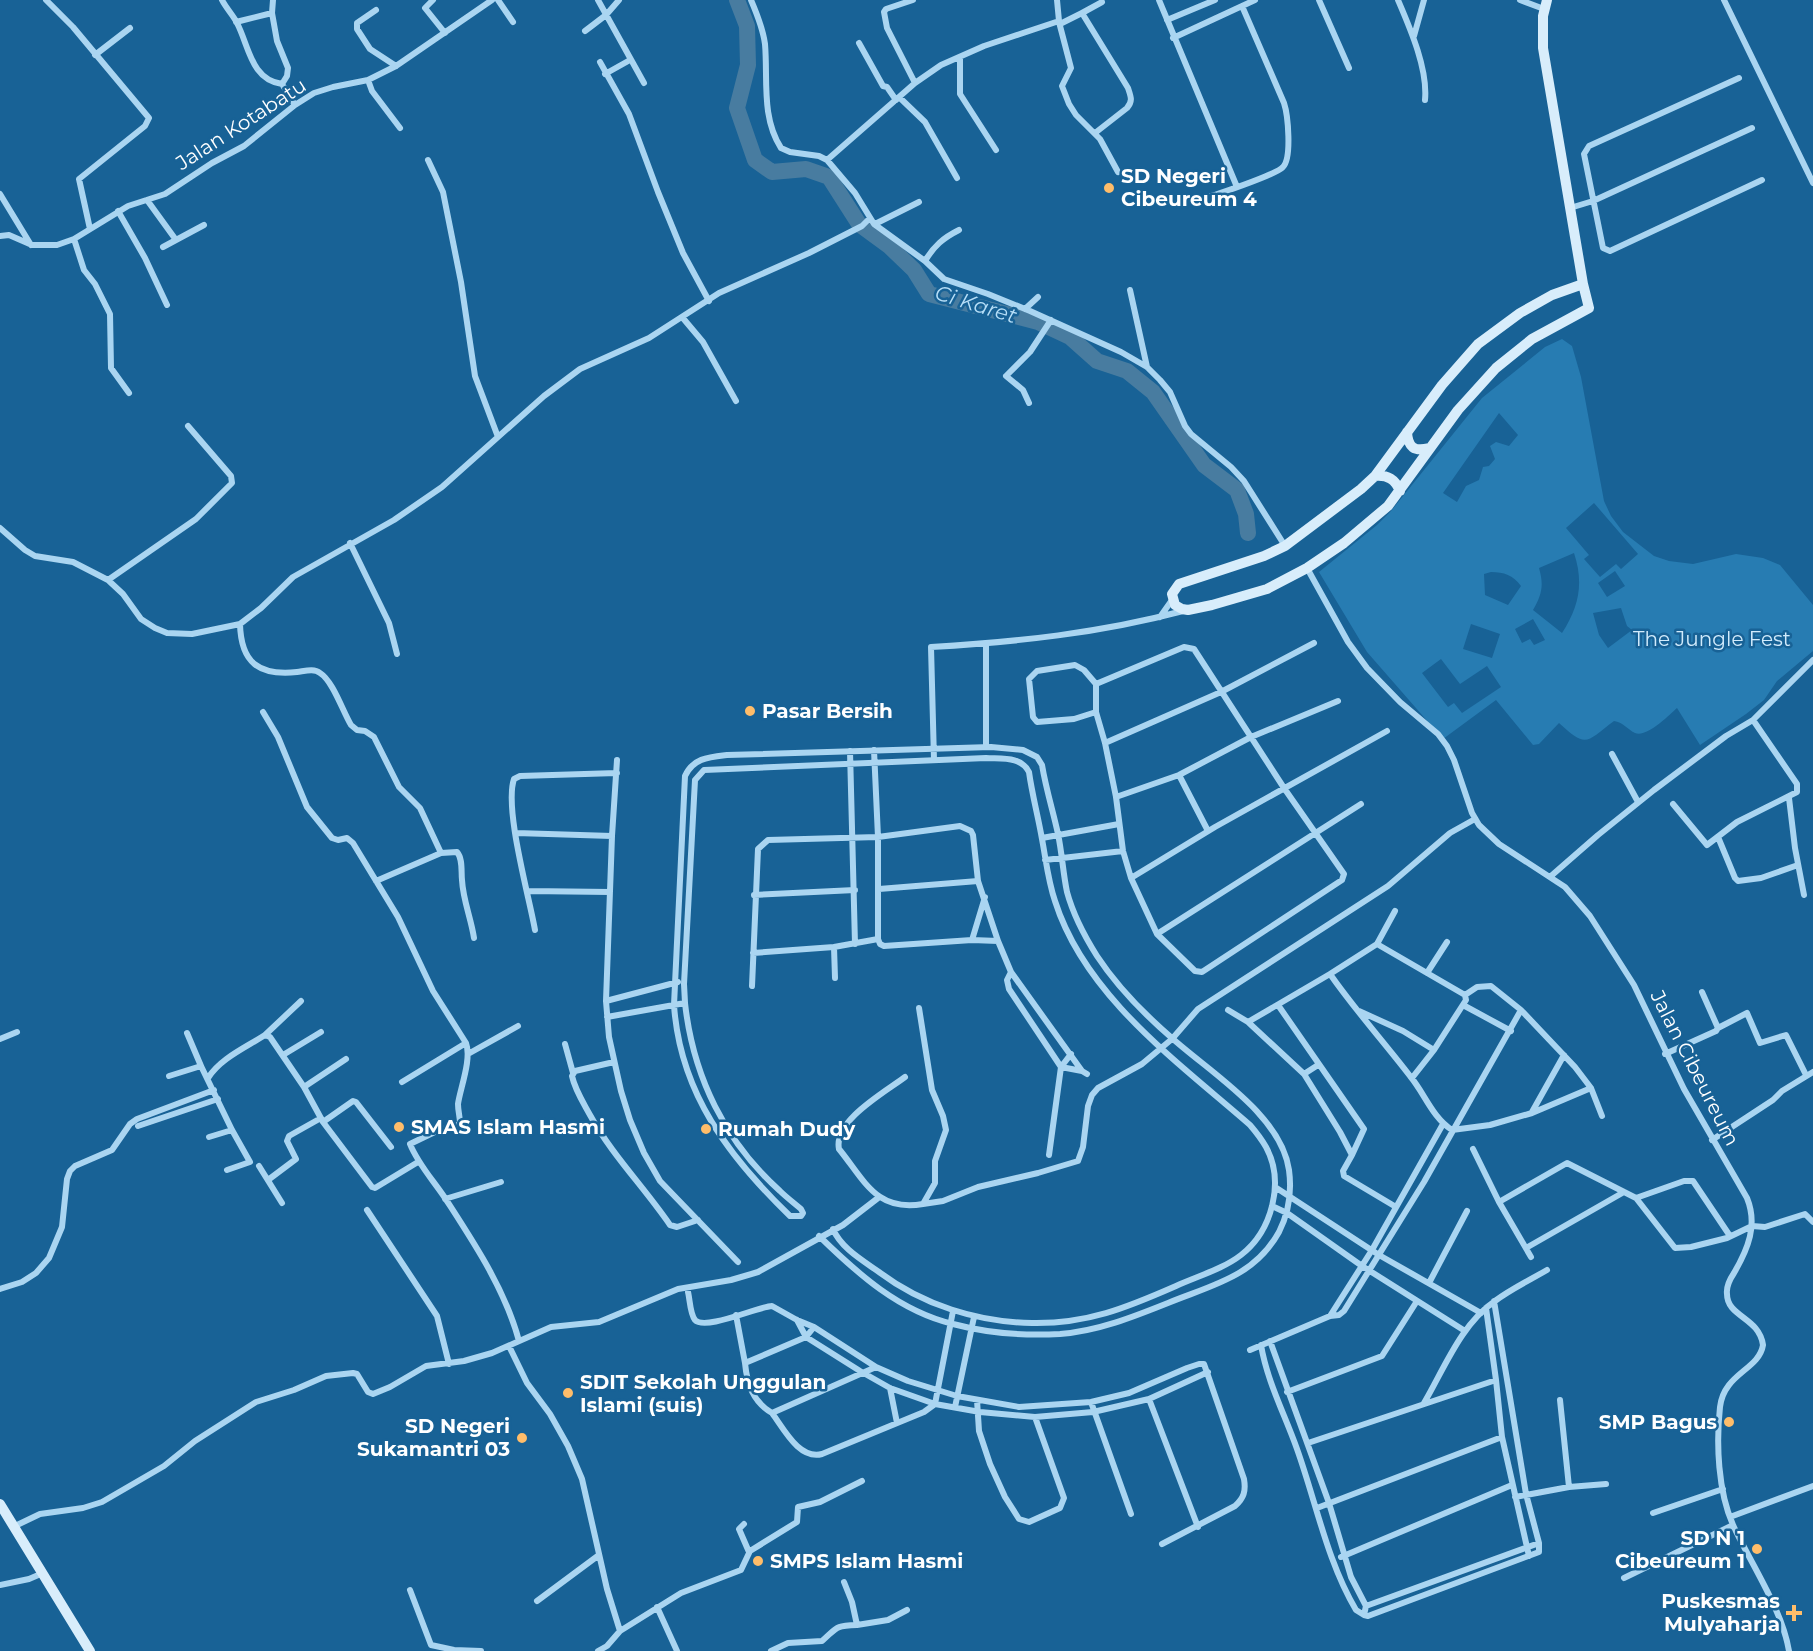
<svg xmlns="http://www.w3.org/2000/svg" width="1813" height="1651" viewBox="0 0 1813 1651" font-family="Montserrat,sans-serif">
  <rect width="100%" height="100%" fill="#186296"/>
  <path fill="#277cb2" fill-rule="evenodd" d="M1562 339 1572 346 1581 377 1604 501 1611 516 1623 532 1654 556 1669 561 1693 564 1736 554 1763 558 1780 565 1813 605V651L1777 681 1764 700 1746 714 1700 745 1677 708C1669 715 1647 738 1635 733 1627 729 1623 722 1614 721 1586 742 1587 749 1559 723L1539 744 1533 745 1496 700 1443 739 1367 652 1319 572 1377 525 1391 511 1482 398 1545 347ZM1499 413 1518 435 1509 446 1496 442 1490 446 1495 459 1489 466 1483 467 1479 480 1466 486 1457 502 1443 493ZM1594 503 1638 554 1621 569 1616 564 1600 577 1584 559 1589 555 1566 528ZM1574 553C1584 583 1579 607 1562 633L1533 610C1542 595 1544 585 1539 568ZM1615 571 1625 586 1607 597 1598 583ZM1491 572C1504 572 1513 575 1521 586L1508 605 1485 595 1484 574ZM1621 608 1627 626 1632 630 1608 648 1599 635 1593 613ZM1533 619 1545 640 1534 645 1530 639 1522 643 1515 629ZM1471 624 1500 634 1492 658 1463 649ZM1441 659 1460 684 1487 666 1501 687 1462 713 1454 703 1448 707 1422 673Z"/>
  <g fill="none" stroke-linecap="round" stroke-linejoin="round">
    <path stroke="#487ca0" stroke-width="16" d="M737 0 747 26 748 65 737 108 755 160 772 172 806 169 829 177 859 224 889 246 914 270 929 294 1038 322 1070 337 1097 361 1127 371 1153 392 1204 465 1237 490 1246 514 1248 533"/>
    <path stroke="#aad5f1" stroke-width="6" d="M46 0 73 27 149 118 145 126 79 179 90 229
      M222 0C226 8 233 15 237 23 249 46 251 80 282 84L295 105
      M273 0 272 13 277 41 288 68 287 76 282 84
      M433 0 425 8 445 33
      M498 0 513 22
      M598 0 644 83
      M751 0C757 14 763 29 765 44 768 79 761 117 781 148L790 152 819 156 827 160 855 193 874 224 925 261 944 279 988 294 1030 311 1121 352 1147 367 1160 380 1170 392 1185 426 1191 434 1231 467 1244 481 1285 546
      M913 0 886 9 884 12 887 28 915 83
      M1159 0 1237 187
      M1319 0 1349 68
      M1398 0C1410 28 1428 69 1425 100
      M1520 0 1544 9
      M1724 0 1813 183
      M376 10 357 23V29L370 49 396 66
      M1082 13 1102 2
      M1167 20 1215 0
      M236 22 272 13
      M1059 22 1071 68 1062 86 1069 104 1076 115 1100 139 1118 172
      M1060 24 1082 13 1128 88C1131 97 1133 101 1127 108L1095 133
      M585 31 606 15 619 0
      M1414 36 1424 0
      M1173 38 1255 0
      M859 43 883 86 887 87 896 100
      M95 55 130 28
      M960 57V94L996 150
      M600 62 629 114 658 192 683 253 709 301
      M605 74 630 60
      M1739 78 1589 146 1584 154 1603 248 1610 251 1762 180
      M368 80 372 91 400 128
      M899 97 925 122 957 178
      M428 160 443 192 461 282 475 376 498 437
      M827 160 915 83 941 65 984 46 1059 21 1057 0
      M0 194 31 245
      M1209 197C1223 192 1276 175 1283 167 1292 158 1288 115 1284 103L1242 6
      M147 200 176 240 163 247
      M1570 208 1593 201 1752 128
      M118 211 145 258 167 305
      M875 224 919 202
      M0 236 9 235 32 245H57L74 239 128 206 165 194 212 163 244 146 295 105 314 93 333 87 368 80 396 66 492 0
      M74 239 84 270 95 284 110 314 111 368 129 393
      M176 240 204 225
      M925 261C934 246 943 238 959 230
      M1130 290 1147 367
      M1025 309 1038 297
      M682 317 703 342 736 401
      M1029 403 1023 390 1006 376 1030 352 1051 320
      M0 528 25 550 35 556 73 562 108 580 123 594 141 619 155 628 167 633 192 634 240 624 261 608 293 577 394 520 442 487 544 396 580 369 649 338 719 293 809 253 862 226 870 218
      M350 543 389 623 397 654
      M1307 568 1348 642 1367 668 1400 702 1438 734 1447 746 1454 760 1472 813 1479 825 1499 844 1565 887 1590 916 1634 985 1684 1089 1747 1198C1758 1225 1748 1249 1734 1273 1730 1279 1726 1286 1727 1294 1727 1317 1759 1317 1763 1345 1759 1370 1724 1373 1720 1407 1716 1444 1718 1491 1733 1525 1751 1564 1782 1609 1789 1651
      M108 580 196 519 232 483 231 476 188 426
      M1160 617 1172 600
      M240 624C241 663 259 676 297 672 305 671 314 668 320 673 333 681 343 712 351 725L357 730 365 731 374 737 399 787 420 808 441 853 376 881
      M986 644V747
      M1096 684 1184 647 1194 649 1284 788 1344 874 1342 880 1202 972 1195 971 1157 934 1131 878 1123 851 1116 797 1105 743 1096 712V684L1084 670 1075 665 1037 671 1029 679 1033 717 1037 722 1074 719 1096 712
      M263 712 278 737 307 807 332 838 338 840 347 838 353 843 398 917 433 991 466 1043C472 1059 460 1089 458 1104 458 1111 460 1117 460 1123L454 1128 441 1129 410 1144C418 1164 433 1180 445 1198 474 1243 505 1289 519 1341
      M1105 743 1221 692 1314 643
      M874 750 878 837V939
      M850 751 855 944
      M1612 754 1638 802
      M617 760 612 836 606 1001 609 1037 621 1091 630 1120 644 1153 660 1181 738 1262
      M934 760 931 647C1017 642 1100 633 1183 611
      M1179 775 1208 831
      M1116 797 1179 775 1251 737 1338 701
      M1789 798 1795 848 1804 895
      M1673 804 1707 845 1737 822 1797 792V784L1753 720
      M516 833 612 836
      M1718 837 1735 878 1738 881 1761 878 1798 865
      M1042 838 1119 824
      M441 853 457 852C463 859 461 871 462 880 463 900 471 918 474 938
      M1045 860 1123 851
      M1551 876 1598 835 1654 790 1726 736 1753 720 1813 660
      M1131 878 1215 827 1387 731
      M879 889 978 881
      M528 891 610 892
      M754 895 855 890
      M535 930C529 896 504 808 514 779L520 776 617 773
      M1157 934 1361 804
      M972 940 985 897
      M1377 944 1395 911
      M753 953 834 947
      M1011 972 1007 980 1009 989 1061 1067 1082 1071 1087 1074
      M1427 973 1447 942
      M1330 974 1377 944 1465 995 1466 1000 1434 1050
      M835 978 834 947 878 939 880 944 884 946 972 940 998 941
      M752 986 758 849 768 840 878 837 960 826 971 831 973 835 978 881 998 941 1011 972 1082 1071
      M1465 995 1477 987 1491 986 1521 1010 1575 1067 1591 1088 1602 1116
      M606 1001 678 982
      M685 1003C693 1076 725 1142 780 1191 786 1197 794 1203 801 1209L803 1213 801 1216H790C729 1157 680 1093 674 1005L685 776C693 758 709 757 727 755L991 747 1023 750 1037 757 1042 765C1046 789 1053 811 1058 834 1062 853 1063 873 1067 892 1073 914 1085 937 1097 956 1118 988 1144 1014 1173 1039 1211 1073 1281 1115 1289 1170 1292 1192 1289 1212 1279 1232 1254 1277 1212 1285 1168 1303 1133 1317 1098 1331 1060 1334 1024 1336 987 1333 953 1324 899 1311 858 1274 819 1236
      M1278 1005 1364 1129 1352 1155
      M1463 1005 1511 1031
      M1228 1010 1248 1022 1304 1074 1340 1132 1352 1155 1343 1171 1344 1176 1396 1207
      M1359 1011 1403 1031 1434 1050 1412 1078
      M607 1017 685 1003 684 984 695 780 704 770 986 758C1002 759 1021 756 1029 772 1032 794 1038 816 1042 839 1046 860 1048 881 1055 901 1085 996 1178 1062 1250 1125 1256 1132 1262 1140 1266 1147 1285 1182 1272 1231 1241 1255 1223 1269 1198 1276 1176 1286 1126 1308 1087 1324 1032 1323 977 1322 923 1305 879 1272 862 1260 841 1248 833 1229
      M1248 1022 1330 974C1355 1010 1384 1042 1410 1076 1425 1094 1432 1117 1452 1130L1490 1125 1532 1113 1591 1088
      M1718 1028 1747 1013 1760 1043 1786 1035 1806 1075
      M187 1033 201 1066
      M265 1035 301 1001
      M0 1039 17 1032
      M565 1044 573 1073
      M468 1054 518 1026
      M1665 1054 1716 1031 1718 1028 1702 992
      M283 1055 321 1032
      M614 1062 575 1071 572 1076C575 1090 583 1102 590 1115 612 1155 644 1187 670 1225L677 1227 698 1220
      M1304 1074 1318 1065
      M169 1076 201 1066 232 1130 250 1162 227 1170
      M905 1077C885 1092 833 1121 839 1149 865 1181 876 1212 923 1204L935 1183V1161L946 1130 943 1116 932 1090 919 1008
      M208 1078C221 1058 245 1048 265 1035L270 1037 304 1087 323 1122 372 1187 375 1188 418 1162
      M402 1082 466 1043
      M304 1087 346 1059
      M1532 1112 1564 1055
      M323 1122 353 1101 356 1102 391 1147
      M138 1126 218 1099
      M209 1137 232 1130
      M1712 1140 1773 1100 1782 1091 1813 1072
      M1473 1149 1499 1202 1531 1257
      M1049 1155 1061 1067 1071 1054
      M259 1166 282 1203
      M268 1180 296 1159 287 1141 289 1136 321 1118
      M1275 1187 1379 1255 1481 1313
      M1636 1198 1684 1181H1693L1730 1236
      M445 1199 501 1182
      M1499 1202 1567 1163 1636 1198 1675 1248 1691 1247 1727 1238 1752 1226 1765 1227 1805 1214 1813 1222
      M923 1204 943 1201 978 1187 1038 1173 1078 1161 1083 1147 1088 1106 1092 1095 1098 1088 1142 1064 1172 1039 1198 1009 1388 886 1450 833 1475 819
      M1272 1206 1287 1213 1362 1266 1465 1331
      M367 1210 437 1316 449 1364
      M1526 1248 1624 1192
      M1429 1283 1467 1211
      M0 1289 22 1282 36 1273 49 1258 62 1227 67 1179 70 1171 75 1166 112 1150 130 1124 137 1119 214 1090
      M688 1292C690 1300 690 1314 695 1320 705 1331 757 1307 772 1306L797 1320 814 1327 876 1367 908 1381 957 1396 1019 1407 1091 1402 1129 1393 1187 1368 1199 1364H1204L1244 1479C1246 1491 1244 1498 1235 1506L1162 1544
      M1486 1308 1496 1380 1502 1437 1529 1556
      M736 1315 745 1363
      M1330 1316 1372 1250 1443 1124
      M797 1320 806 1337 860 1371 890 1388 935 1404 980 1412 1035 1417 1093 1412 1149 1399 1208 1372
      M814 1327 806 1337 745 1363C747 1384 753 1402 772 1413L876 1367
      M1270 1341 1329 1503 1351 1577 1366 1606 1364 1615
      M1261 1345C1267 1381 1285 1415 1297 1449 1316 1502 1327 1561 1356 1610L1364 1615 1368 1616 1539 1552V1543L1526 1494 1494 1301
      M509 1346 527 1383 550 1414 568 1446 582 1479 607 1589 620 1631
      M1250 1350 1330 1316 1339 1315 1344 1311 1424 1182 1521 1010
      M890 1388 897 1423
      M1287 1392 1382 1356 1417 1301
      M1149 1399 1198 1527
      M977 1400 979 1431 990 1464 1005 1497 1019 1519 1029 1522 1060 1508 1064 1498 1035 1417
      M1560 1400 1569 1487
      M1091 1402 1131 1514
      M1424 1403C1444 1369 1461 1324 1495 1301 1511 1289 1530 1280 1547 1270
      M955 1407 974 1317
      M772 1413C784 1429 799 1460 822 1454L924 1412 935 1404 953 1311
      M1308 1443 1496 1380
      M1515 1497 1569 1487 1606 1484
      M1317 1508 1502 1437
      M1653 1513 1723 1489
      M1730 1517 1813 1486
      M744 1524 739 1529 749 1552
      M15 1526 40 1514 83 1508 102 1502 164 1466 195 1441 256 1402 294 1390 326 1376 353 1373 357 1374 368 1392 373 1394 390 1387 426 1366 464 1361 492 1353 551 1327 599 1322 678 1289 731 1280 758 1272 843 1225 878 1198
      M1341 1557 1512 1485
      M1624 1578 1733 1525
      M0 1585 29 1579 43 1573
      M410 1590 431 1645 454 1650 481 1651
      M537 1601 599 1555
      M1366 1606 1539 1543
      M657 1607 677 1651
      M857 1625 888 1620 907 1610
      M598 1651 607 1646 620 1631 681 1593 741 1570 750 1551 797 1522 798 1507 820 1502 862 1481
      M771 1651 788 1643 822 1641C838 1627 834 1626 857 1625L852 1602 844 1582"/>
    <path stroke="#d8edfb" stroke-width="10" d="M1547 0 1543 16V48L1583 284 1589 308 1532 339 1496 368 1458 410 1388 506 1344 543 1307 568 1267 589 1212 605 1188 610 1182 609 1175 605 1172 594 1179 584 1264 556 1285 546 1361 489 1375 476 1442 385 1478 344 1520 313 1552 295 1583 284
      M1407 432C1408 447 1414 452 1429 448
      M1375 476C1388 475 1395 479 1400 491
      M0 1504 90 1651"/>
  </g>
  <g fill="#ffbd6a" stroke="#186296" stroke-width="2">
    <circle cx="1109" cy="188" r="6"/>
    <circle cx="750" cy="711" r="6"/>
    <circle cx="399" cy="1127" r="6"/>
    <circle cx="706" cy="1129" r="6"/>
    <circle cx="568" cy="1393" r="6"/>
    <circle cx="1729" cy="1422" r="6"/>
    <circle cx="522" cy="1438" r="6"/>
    <circle cx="1757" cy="1549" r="6"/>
    <circle cx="758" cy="1561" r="6"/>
    <path d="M1791 1604h6v6h6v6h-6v6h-6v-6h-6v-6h6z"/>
  </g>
  <g text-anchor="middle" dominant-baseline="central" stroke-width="5" stroke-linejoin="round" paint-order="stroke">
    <g font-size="20" fill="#fff" stroke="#186296">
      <text transform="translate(241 124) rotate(-33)">Jalan Kotabatu</text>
      <text transform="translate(1695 1068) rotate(63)">Jalan Cibeureum</text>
    </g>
    <g font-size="20" font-weight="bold" fill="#fff" stroke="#186296" text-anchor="start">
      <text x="1121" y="176">SD Negeri<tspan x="1121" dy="23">Cibeureum 4</tspan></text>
      <text x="762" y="711">Pasar Bersih</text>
      <text x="411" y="1127">SMAS Islam Hasmi</text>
      <text x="718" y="1129">Rumah Dudy</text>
      <text x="580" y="1382">SDIT Sekolah Unggulan<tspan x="580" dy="23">Islami (suis)</tspan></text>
      <text x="1717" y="1422" text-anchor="end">SMP Bagus</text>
      <text x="510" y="1426" text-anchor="end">SD Negeri<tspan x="510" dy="23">Sukamantri 03</tspan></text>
      <text x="1745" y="1538" text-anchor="end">SD N 1<tspan x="1745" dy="23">Cibeureum 1</tspan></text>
      <text x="770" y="1561">SMPS Islam Hasmi</text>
      <text x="1780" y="1601" text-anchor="end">Puskesmas<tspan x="1780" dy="23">Mulyaharja</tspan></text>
    </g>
    <g font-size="20" fill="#d1ebfc" stroke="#186296">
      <text x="1712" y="639">The Jungle Fest</text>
    </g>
    <g font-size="21" font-style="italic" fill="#b6def7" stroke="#186296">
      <text transform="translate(976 304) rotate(17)">Ci Karet</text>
    </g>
  </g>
</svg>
